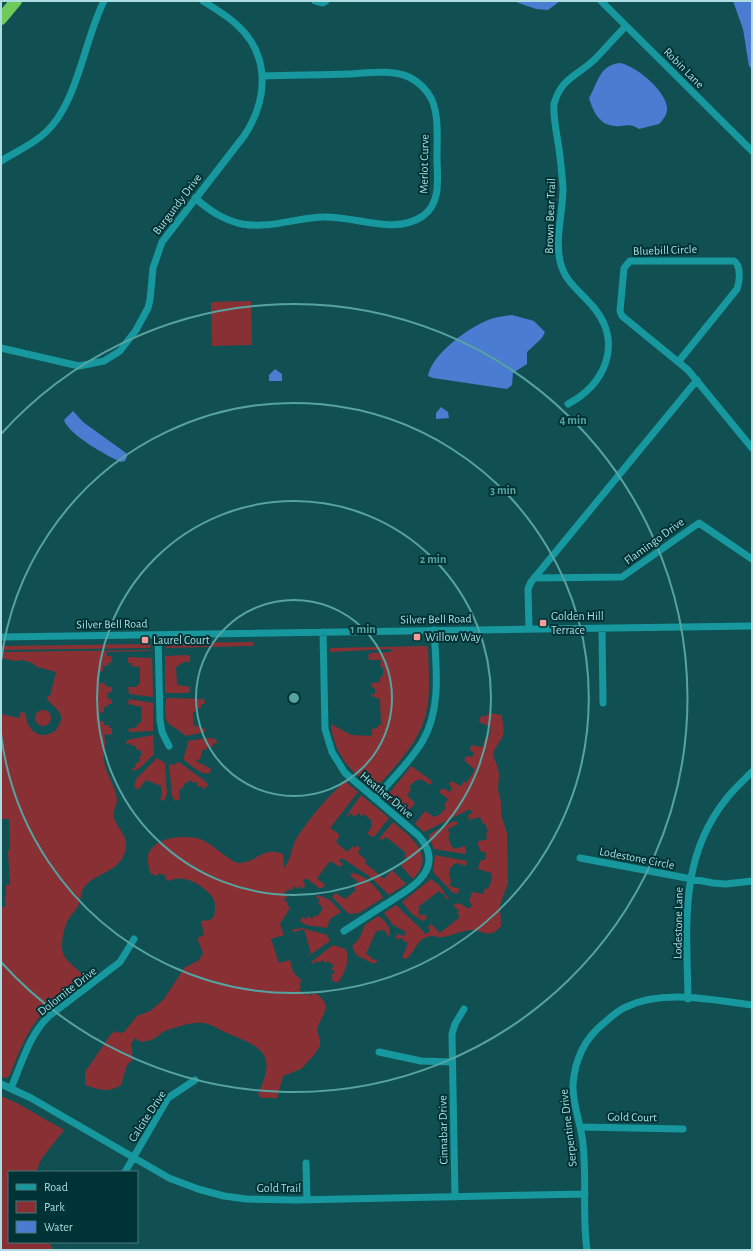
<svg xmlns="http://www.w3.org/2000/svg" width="753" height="1251" viewBox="0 0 753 1251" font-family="'Alegreya Sans',sans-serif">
  <rect width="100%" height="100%" fill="#105053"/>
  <path fill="#893035" d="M251 301 252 345 212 346 211 302Z
    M253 642V646L167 648 165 646 169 643Z
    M147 644 151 645 150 648 1 650V646Z
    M426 646 428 647C430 706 433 723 392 770 386 776 380 787 371 786 349 772 333 751 331 724L351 735 372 736V729L378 728V725H381L380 699 372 696 371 694H375V689L371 686 372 683 380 682V678L383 675V667H380L381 660H369L368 655 371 653 391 652V649L331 652 330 651V648Z
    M151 650 150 651 106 652 107 656H111L112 663H108V666H103V671L100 672V683H103L108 687H112V692L107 693 108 699H111L112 704H108V707H104V712L100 713V721H104V725H109V728H112V734L104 735C107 744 103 751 104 759 105 774 116 786 117 800 117 806 112 811 114 818 119 832 132 838 123 857 116 871 97 874 87 884 81 889 82 896 79 903 78 909 72 913 69 918 64 927 62 938 62 947 63 965 82 967 85 981 71 991 55 1000 43 1013 27 1030 18 1054 10 1075L6 1078 1 1077V907H5V898L1 897H6V885H10L8 851 10 850 9 819H1V714L19 718 21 712H23L26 714C26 731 42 742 56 730 69 712 54 709 47 699L48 696H50L56 672 37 667 32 663 22 660 15 661 1 658V652Z
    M186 655 190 656V662H184L176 667 177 685 190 687V692L186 693H167L165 692V656Z
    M128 657 152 658 153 697 129 694 128 687H136L140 683V667L132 666V663H128Z
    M169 698 204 699 205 704H201V708H196L195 712H193V725L205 729V732L186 736C168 721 163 728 166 699Z
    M129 699 153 703V731L129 732 128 729 137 727 138 723H141L142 707 128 704Z
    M35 718a8 8 0 1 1 16 0a8 8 0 1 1-16 0Z
    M488 713 502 715C502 721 505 729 503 735 501 742 495 745 493 755L498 768 499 775 498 790 501 802V815L507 833 508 883 500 905 501 926C489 941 482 929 470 930 460 931 452 936 442 937 439 938 436 936 433 936 415 937 415 954 406 959L402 958 408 943 403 941V939L400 938 399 940 395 937 398 934 404 936 406 932 393 925 384 913 396 905 426 934 430 931 428 927 431 924 440 933 460 917 457 913 459 911 453 905 458 903 470 909 472 904 469 902 472 892 483 894 485 888 488 889 492 879 491 873 478 869 480 861 486 859V852H481L477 842 487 839 486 833 488 832 485 823 483 824 480 817 469 820 468 815 472 813 470 809 424 832 415 824 425 811 434 817 439 815 446 808 444 805 448 799 439 792 443 788 450 792 452 788 449 784 451 781 461 786 464 781 466 783 475 770 464 760 467 756 472 757 474 753 470 750 471 745 482 747 486 736 489 737 491 727 479 722 481 716H487Z
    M153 735 154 754 140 768 133 771 132 768 136 767 135 763 140 762 139 757 142 756 140 749 137 750 135 745 131 746 130 743 126 744 127 740Z
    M209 738 216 739 217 744 213 743V747L208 746 206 750 203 749 200 759 196 761 211 769 210 773C201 776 191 765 184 760 183 754 189 748 187 741Z
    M157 758 165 763 167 794 164 801 160 799 162 794 161 786 146 780 138 790 134 786 136 779Z
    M179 762 205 781 208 785 203 790 202 786 198 787 197 782 193 783 191 780 183 785 184 787 179 790 180 799 175 801 172 796 169 764 173 765Z
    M411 766 432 781 430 785 421 779 418 781 416 780 409 787 411 790 407 795 415 803 405 815 390 803 387 796Z
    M345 781 358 792 330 828 340 835 336 842 347 852 353 846 355 848 357 845 360 849 358 853 366 860 365 863 384 879 392 870 406 884 389 895 369 876 342 858 339 861 343 864 340 867 330 861 317 878 325 885 322 888H319L306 878 303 881 305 884 304 889 300 886 298 889 294 886 291 891 288 889 284 894 287 896 284 900 288 903 287 905 290 908 280 924 284 935 271 939 279 963 290 960 293 972 302 981 299 984 301 987 299 990 305 995 308 993 311 996 314 992C336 1007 321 1013 317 1030L320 1040V1046L315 1054 301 1069 283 1076 277 1098H261L258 1094C276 1056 265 1048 229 1034 217 1029 210 1021 195 1023 184 1024 173 1028 163 1032 159 1034 157 1038 153 1039 149 1041 145 1041 141 1042L135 1038 131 1044 133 1059 127 1065 121 1085C109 1093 99 1090 85 1085V1072L111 1034 115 1031 118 1033 124 1032 137 1016 150 1011 164 999 184 968 199 960 203 953 197 938 204 935 201 921 210 920 214 917C215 911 216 903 213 898 205 886 183 873 170 881L165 879 166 876 159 873 157 876 150 873C149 868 147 861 148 855 155 836 184 835 200 839 212 843 231 863 239 863 258 862 262 846 283 854L284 868C291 860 291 849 296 839 310 817 326 799 345 781Z
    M361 795 389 818 374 837 367 834 372 826 371 824 372 821 364 814 362 816 358 813 355 817 350 813 348 817 347 815Z
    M453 821 457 822 458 824 448 829 450 835 448 836 451 846 455 849 465 846 466 852 465 854 434 849 429 838 430 834Z
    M393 822C410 837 437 855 413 879L401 866 407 859 404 856 406 853 386 837 383 840 381 838 379 841 378 840Z
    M435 855 467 861 466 866 456 863 450 868 449 878 451 879 450 886 460 889 457 894 452 892 433 872Z
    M352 873C364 874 378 888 383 898L359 913 349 914 332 897 335 893 345 899 356 890 354 888 358 882 350 875Z
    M431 879 439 885 449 899H446L444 893 442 894 439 891 418 907 420 909 418 912 421 916 424 914 427 918 423 921 412 914 402 902Z
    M318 895 330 900 341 912 330 919 327 928 306 925 300 921 302 917 306 919 308 916 312 919 315 915 318 916 323 908 318 903 320 900 316 897Z
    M378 916C385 920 392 928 389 937L384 930 376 931 366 954 371 957V959L378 960 374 964 356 955 352 946 359 939 365 925Z
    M302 928 327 935 330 941 307 957V955L311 954 304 929 295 932 291 930Z
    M333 945 346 949C350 961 345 973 338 983L331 980 333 977 331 976 335 972 331 969 334 966 328 961 326 963 322 960 320 963 317 961 312 964 311 962Z
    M1 1096 17 1103 64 1130 42 1158 36 1172H9V1242H49L53 1250H1Z"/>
  <path fill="#4a7cd1" d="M513 1H560L548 10 536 9Z
    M733 1H752V69L749 66 743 29Z
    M620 63C636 66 665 90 667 107 668 114 663 120 659 124L639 129C632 124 628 125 621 126 601 128 594 114 589 98 598 83 599 65 620 63Z
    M512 315 534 321 545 332 542 338 527 352V364L513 373 512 385 507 389 433 378 428 376C432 354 468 328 488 320 495 317 504 316 512 315Z
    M275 369 282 374V381H269V375Z
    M441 407 448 412 449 418 436 419V413Z
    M73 411 83 422 126 453 127 457 125 461 121 462C107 456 69 435 64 420Z"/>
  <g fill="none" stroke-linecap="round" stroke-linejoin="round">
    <path stroke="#16989e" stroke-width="7" d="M315 1 322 3 326 1
      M601 1 752 151
      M1 161C15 152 32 145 45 133 78 103 84 40 104 1
      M195 198C209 210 223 220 242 224 270 229 295 218 322 217 354 215 394 236 423 216 442 202 437 177 437 157 437 139 439 117 432 100 427 90 419 82 409 77 391 69 368 73 349 74 320 75 291 75 262 76
      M1 348 79 366 104 361 120 351 136 330 148 308 150 300 153 268 162 242 244 136C268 100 271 55 236 24 226 15 214 8 203 1
      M679 361 737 289C740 281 741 265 734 261H630L624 268 620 311 622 316 688 370 752 448
      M568 404C604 386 623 344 595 309 582 292 565 284 560 261 555 237 563 212 563 188 562 175 561 162 559 149 557 134 553 119 554 104 561 78 577 76 594 60 605 49 615 37 626 26
      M534 578 622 577 699 523 752 559
      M602 628 603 703
      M529 629 528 589 531 582 697 380
      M323 632 325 729 332 752 345 773 419 836C447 869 411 888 386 904 372 913 358 922 344 931
      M158 635 160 720 162 732 169 746
      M1 637 752 626
      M375 799C391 780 410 762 422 742 442 709 436 666 434 630
      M580 858 713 883 726 884 752 881
      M688 999C687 927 678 858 727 798 734 789 744 780 752 772
      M379 1052 421 1061 452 1062
      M1 1084 31 1098 169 1178 198 1189 224 1196 246 1199 296 1200 585 1194
      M11 1088C22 1063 29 1035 49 1016L120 962 134 939
      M580 1127 683 1129
      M306 1163 307 1199
      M125 1172 168 1098 195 1080
      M455 1197 452 1034 455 1024 464 1009
      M587 1250C582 1215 587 1179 583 1144 581 1123 572 1104 573 1084 575 1060 585 1038 604 1023 611 1017 617 1011 626 1007 663 989 712 1000 752 1005"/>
    <path stroke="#6dcb5a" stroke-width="12" d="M1 19 16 1"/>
  </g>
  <g fill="none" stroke="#56a4a1" stroke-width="2">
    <circle cx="294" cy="698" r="98"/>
    <circle cx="294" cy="698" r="197"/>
    <path d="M1 662A295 295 0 1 1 1 734"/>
    <path d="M1 434A394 394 0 1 1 1 962"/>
  </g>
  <g fill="#f59b9a" stroke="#003336" stroke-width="1.5">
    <rect x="539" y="619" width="8" height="8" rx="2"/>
    <rect x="413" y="633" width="8" height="8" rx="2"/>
    <rect x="141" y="636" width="8" height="8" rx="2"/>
  </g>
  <g text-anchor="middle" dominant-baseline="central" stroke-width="4" stroke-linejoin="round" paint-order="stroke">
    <g font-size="12" fill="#acdde0" stroke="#003336">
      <text transform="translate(684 68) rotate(45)">Robin Lane</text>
      <text transform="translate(424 164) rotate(-89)">Merlot Curve</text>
      <text transform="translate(177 204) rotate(-53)">Burgundy Drive</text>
      <text transform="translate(550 216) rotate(-88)">Brown Bear Trail</text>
      <text transform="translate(665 250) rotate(-2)">Bluebill Circle</text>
      <text transform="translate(654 541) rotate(-36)">Flamingo Drive</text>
      <text transform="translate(436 619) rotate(-1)">Silver Bell Road</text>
      <text transform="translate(112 624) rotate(-1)">Silver Bell Road</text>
      <text transform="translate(387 795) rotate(40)">Heather Drive</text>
      <text transform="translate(637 858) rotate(11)">Lodestone Circle</text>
      <text transform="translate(678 923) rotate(-89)">Lodestone Lane</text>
      <text transform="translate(67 991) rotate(-38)">Dolomite Drive</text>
      <text transform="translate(147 1116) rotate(-57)">Calcite Drive</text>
      <text transform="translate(632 1117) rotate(1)">Gold Court</text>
      <text transform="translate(568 1128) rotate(-97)">Serpentine Drive</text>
      <text transform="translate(443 1130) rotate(-91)">Cinnabar Drive</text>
      <text x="279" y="1188">Gold Trail</text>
    </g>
    <g font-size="12" fill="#acdde0" stroke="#003336" text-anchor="start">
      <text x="551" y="616">Golden Hill<tspan x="551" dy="14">Terrace</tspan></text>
      <text x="425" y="637">Willow Way</text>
      <text x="153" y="640">Laurel Court</text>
    </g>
  </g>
  <circle cx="294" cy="698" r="6" fill="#56a4a1" stroke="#003336" stroke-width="2"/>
  <g font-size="12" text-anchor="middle" font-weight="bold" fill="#56a4a1" stroke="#003336" stroke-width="4" stroke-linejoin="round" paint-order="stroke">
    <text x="573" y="424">4 min</text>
    <text x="503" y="494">3 min</text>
    <text x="433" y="563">2 min</text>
    <text x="363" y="633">1 min</text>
  </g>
  <rect width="753" height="1251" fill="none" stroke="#acdde0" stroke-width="4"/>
  <rect x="8" y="1171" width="130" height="72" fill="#003336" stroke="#45777a"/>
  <rect x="16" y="1184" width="20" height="6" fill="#16989e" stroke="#45777a"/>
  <text x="44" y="1191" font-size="12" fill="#acdde0">Road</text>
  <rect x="16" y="1201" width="20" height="12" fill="#893035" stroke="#45777a"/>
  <text x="44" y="1211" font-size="12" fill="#acdde0">Park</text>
  <rect x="16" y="1221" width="20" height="12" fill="#4a7cd1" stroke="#45777a"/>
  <text x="44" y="1231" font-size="12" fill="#acdde0">Water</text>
</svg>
